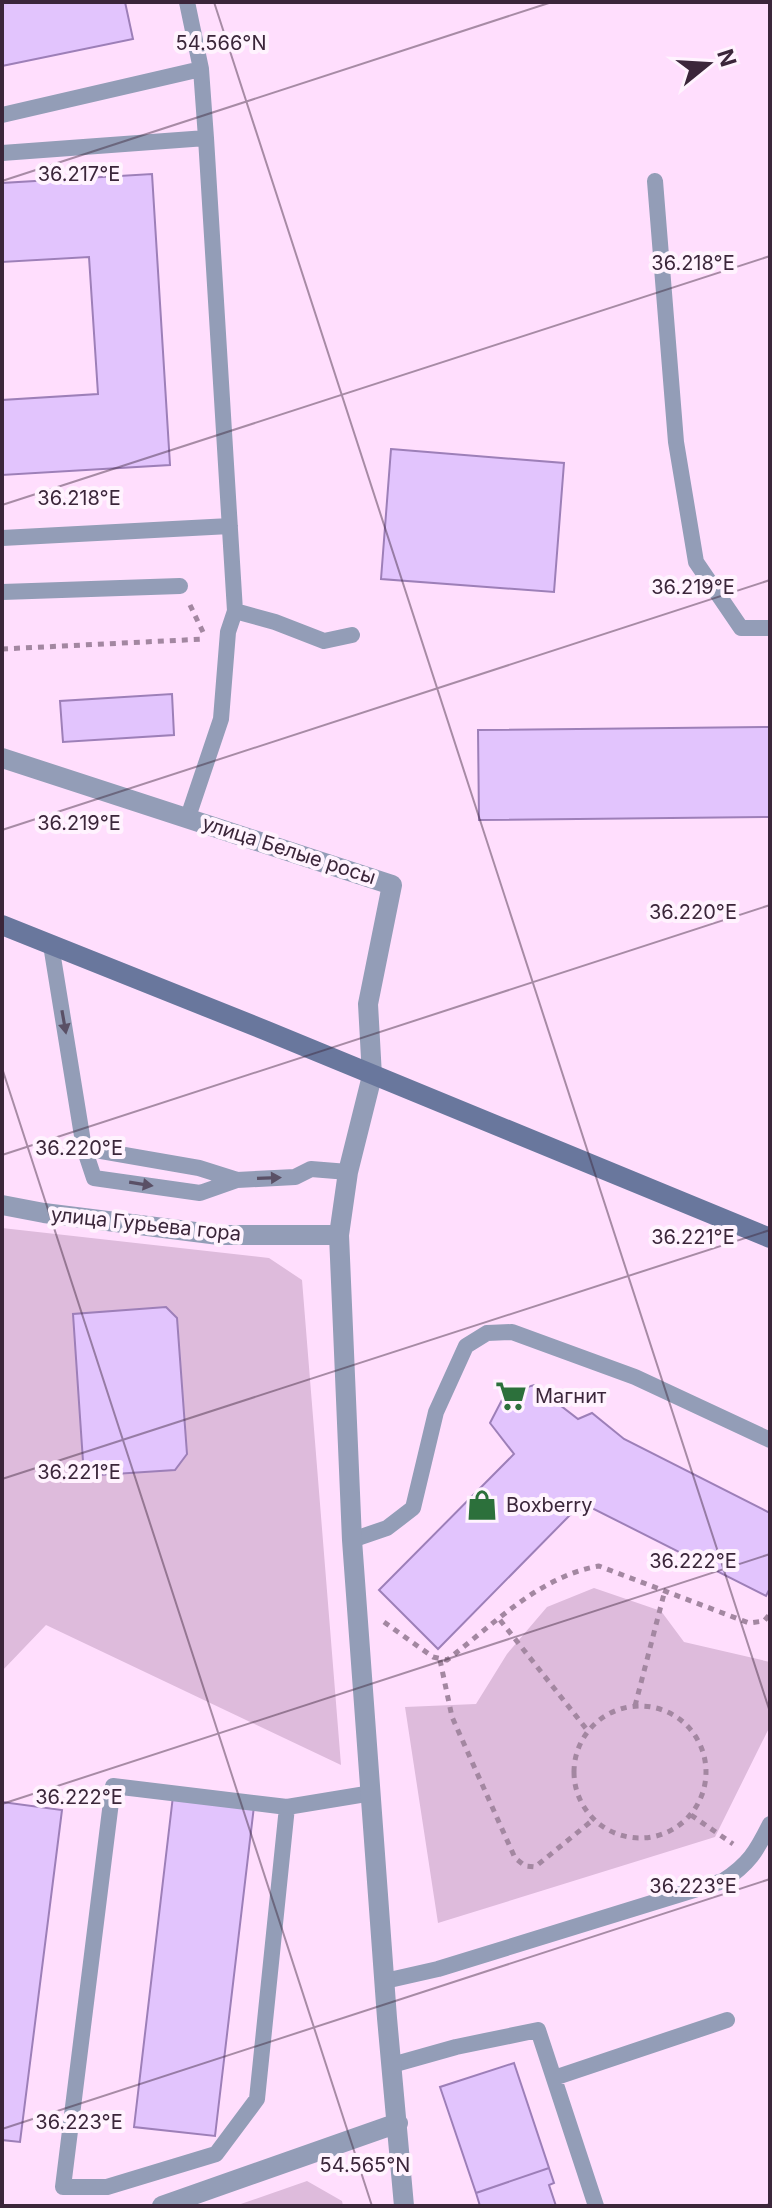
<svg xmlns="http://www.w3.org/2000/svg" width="772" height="2208" viewBox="0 0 772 2208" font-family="Inter,sans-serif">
  <rect width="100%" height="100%" fill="#ffdefd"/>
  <path fill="#debbdc" d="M2 1228 269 1258 302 1280 341 1765 46 1625 2 1671Z
    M594 1588 661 1611 684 1642 770 1662V1726L715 1837 438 1923 405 1707 476 1704 507 1654 547 1607Z
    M307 2181 342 2201 343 2206H235Z"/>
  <path fill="#e2c4fd" stroke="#9d7fb8" stroke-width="2" d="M2 2H125L133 39 2 66Z
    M152 174 170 465 2 475V400L98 394 89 257 2 262V183Z
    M391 449 564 463 554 592 381 579Z
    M172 694 174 735 63 742 60 701Z
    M770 727V817L479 820 478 730Z
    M166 1307 177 1318 187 1454 175 1470 84 1476 73 1314Z
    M534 1385 578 1419 592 1413 624 1439 770 1513V1588L766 1596 590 1507 573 1512 438 1649 379 1590 514 1454 490 1423 505 1394Z
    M173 1796 254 1806 215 2136 134 2127Z
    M2 1802 62 1810 20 2142 2 2140Z
    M514 2063 549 2168 476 2193 440 2087Z
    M549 2168 554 2183 549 2185 556 2206H480L476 2193Z"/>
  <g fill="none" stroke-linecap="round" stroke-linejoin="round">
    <path stroke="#a387a1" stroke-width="5" stroke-dasharray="6 6" stroke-linecap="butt" d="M190 605 203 632
      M2 649 205 639
      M500 1620 588 1731
      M384 1622 433 1657 447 1660C494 1624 540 1576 599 1566L749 1623 764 1621 770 1614
      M440 1660 452 1717 515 1858 525 1866 535 1867 594 1819
      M635 1706 665 1590
      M574 1772a66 66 0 1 1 132 0a66 66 0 1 1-132 0Z
      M691 1815 733 1844"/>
    <path stroke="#939db7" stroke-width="16" d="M187 2 201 69 206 138
      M2 115 201 69
      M2 153 206 138 235 611 275 622 324 641 352 635
      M655 181 676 442 696 562 741 628H770
      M2 538 230 526
      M2 592 180 586
      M188 817 221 719 228 632 235 611
      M51 945 84 1148 199 1168 237 1180 295 1177 311 1169 348 1172
      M84 1148 94 1178 200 1193 237 1180
      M352 1540 387 1528 413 1508 436 1412 466 1346 487 1333 512 1332 635 1377 770 1440
      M287 1807 257 2099 216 2154 107 2187H63L113 1786 287 1807 372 1793
      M385 1981 438 1969 723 1881C749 1864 756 1852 770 1824
      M392 2065 456 2047 538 2030 596 2206
      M554 2078 727 2020"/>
    <path stroke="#939db7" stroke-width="20" d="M2 758 392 885 368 1004 372 1076 348 1172 339 1235 352 1540 387 2018 404 2206
      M2 1205 44 1213 219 1235H339
      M162 2206 398 2123"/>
    <path stroke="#69779d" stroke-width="20" d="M2 925 267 1031 770 1238"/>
  </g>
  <defs><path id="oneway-solid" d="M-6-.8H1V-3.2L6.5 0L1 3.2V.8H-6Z" transform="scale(2)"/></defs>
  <g fill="#5a5066">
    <use href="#oneway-solid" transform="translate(64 1022) rotate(80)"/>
    <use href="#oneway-solid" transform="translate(269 1178) rotate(-2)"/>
    <use href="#oneway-solid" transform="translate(141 1184) rotate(9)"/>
  </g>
  <path fill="none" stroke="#3b263a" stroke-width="2" stroke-opacity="0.45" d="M214 2 770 1712M2 181 552 2M2 505 770 256M2 830 770 580M2 1068 372 2206M2 1155 770 905M2 1479 770 1230M2 1804 770 1554M2 2129 770 1879M763 2206 770 2204"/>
  <defs>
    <symbol id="supermarket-bare" viewBox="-9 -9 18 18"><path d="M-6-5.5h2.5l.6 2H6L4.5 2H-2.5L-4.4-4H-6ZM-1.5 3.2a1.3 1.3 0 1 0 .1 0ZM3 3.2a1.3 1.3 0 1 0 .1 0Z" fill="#2c703b" stroke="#fff3fe" stroke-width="2.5" paint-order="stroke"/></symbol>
    <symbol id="shop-bare" viewBox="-9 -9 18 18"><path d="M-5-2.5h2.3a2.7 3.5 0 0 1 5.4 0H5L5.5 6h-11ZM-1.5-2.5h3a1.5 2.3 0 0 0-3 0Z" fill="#2c703b" stroke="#fff3fe" stroke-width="2.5" paint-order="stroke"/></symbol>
  </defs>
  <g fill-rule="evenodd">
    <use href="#supermarket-bare" x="489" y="1374" width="44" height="44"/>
    <use href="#shop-bare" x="460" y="1483" width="44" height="44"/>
  </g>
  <g text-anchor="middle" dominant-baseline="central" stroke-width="8" stroke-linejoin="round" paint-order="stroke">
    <g font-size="20" fill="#3b263a" stroke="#fff3fe">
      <text transform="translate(289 850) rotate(18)">улица Белые росы</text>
      <text transform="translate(146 1224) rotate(6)">улица Гурьева гора</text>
    </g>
    <g font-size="20" fill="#3b263a" stroke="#fff3fe" text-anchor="start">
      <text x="535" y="1396">Магнит</text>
      <text x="506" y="1505">Boxberry</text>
    </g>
  </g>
  <g font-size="20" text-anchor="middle" fill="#3b263a" stroke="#fff3fe" stroke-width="8" stroke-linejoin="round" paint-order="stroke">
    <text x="221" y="50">54.566°N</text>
    <text x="79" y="181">36.217°E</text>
    <text x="693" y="270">36.218°E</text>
    <text x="79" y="505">36.218°E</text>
    <text x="693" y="594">36.219°E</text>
    <text x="79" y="830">36.219°E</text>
    <text x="693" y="919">36.220°E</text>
    <text x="79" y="1155">36.220°E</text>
    <text x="693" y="1244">36.221°E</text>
    <text x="79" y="1479">36.221°E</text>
    <text x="693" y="1568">36.222°E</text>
    <text x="79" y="1804">36.222°E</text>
    <text x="693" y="1893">36.223°E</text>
    <text x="79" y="2129">36.223°E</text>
    <text x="365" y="2172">54.565°N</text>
  </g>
  <rect width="772" height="2208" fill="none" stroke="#3b263a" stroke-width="8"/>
  <g transform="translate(708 64) rotate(72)" stroke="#fff3fe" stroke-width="6" paint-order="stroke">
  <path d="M0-6L14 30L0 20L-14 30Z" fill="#3b263a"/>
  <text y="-12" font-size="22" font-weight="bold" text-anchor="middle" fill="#3b263a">N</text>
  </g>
</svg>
